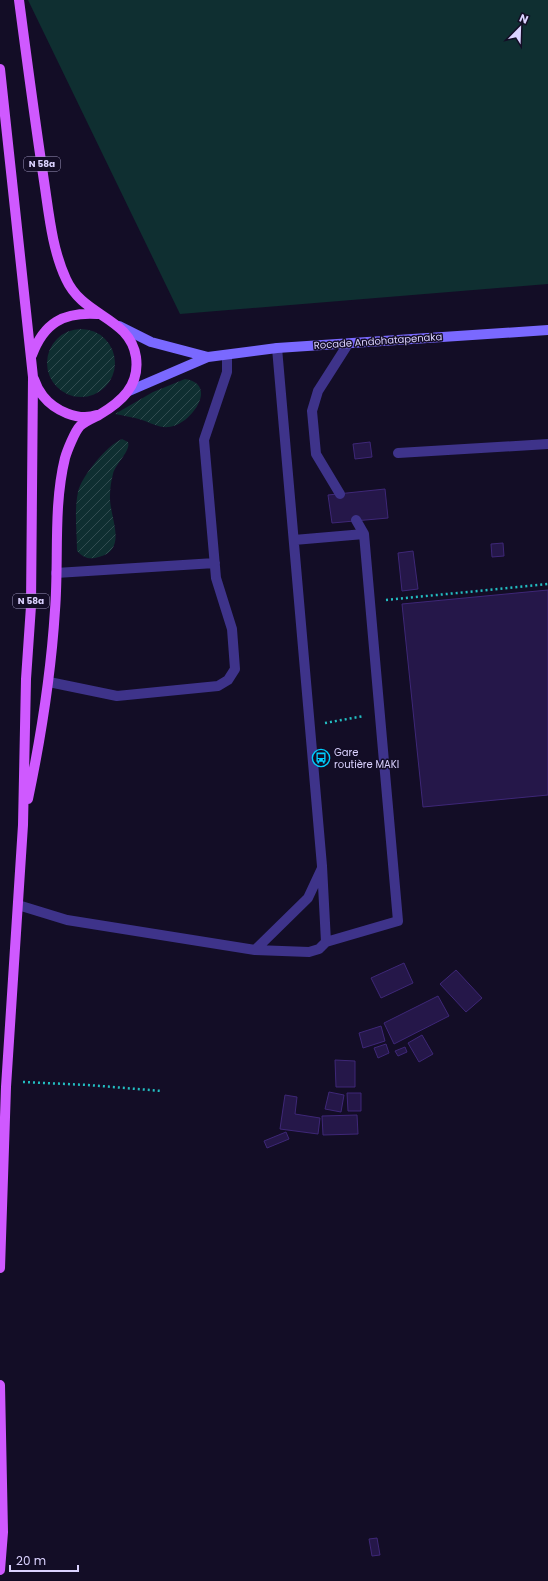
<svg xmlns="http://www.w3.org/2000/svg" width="548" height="1581" viewBox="0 0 548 1581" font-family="Poppins,sans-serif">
  <defs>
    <pattern id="garden-furrows" width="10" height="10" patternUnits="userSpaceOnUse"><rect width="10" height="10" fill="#0f2f31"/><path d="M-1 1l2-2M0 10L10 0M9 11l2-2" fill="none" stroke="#314c50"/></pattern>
  </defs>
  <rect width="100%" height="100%" fill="#130d26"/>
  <path fill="#0f2f31" d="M28 0H548V284L180 314Z"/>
  <path fill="url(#garden-furrows)" d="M47 363a34 34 0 1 1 68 0a34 34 0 1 1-68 0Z
    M185 379C220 384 190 426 169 427 159 428 151 423 142 420 133 417 124 416 115 414L153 392Z
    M122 439 128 442C131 451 115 464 113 474 111 481 110 489 110 496 109 517 129 549 99 557 89 560 84 558 77 551 77 532 74 511 78 492 81 477 107 445 122 439Z"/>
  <path fill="#251749" stroke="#3e2777" d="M370 442 372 457 355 459 353 444Z
    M385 489 388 518 332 523 328 495Z
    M503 543 504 556 492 557 491 544Z
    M413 551 418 589 402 591 398 553Z
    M548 590V795L423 807 402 604Z
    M404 963 413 983 381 998 371 978Z
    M456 970 482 998 466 1012 440 984Z
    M438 996 449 1016 394 1044 384 1023Z
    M381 1026 385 1041 363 1048 359 1033Z
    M422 1035 433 1054 419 1062 408 1043Z
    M386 1044 389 1053 378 1058 374 1048Z
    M405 1047 407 1052 398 1056 395 1051Z
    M335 1060 355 1061V1087H336Z
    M329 1092 344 1095 341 1112 325 1109Z
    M347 1093H361V1111H348Z
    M285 1095 297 1097 295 1114 320 1118 318 1134 280 1129Z
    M357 1115 358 1134 323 1135 322 1116Z
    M286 1132 289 1139 267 1148 264 1141Z
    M377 1538 380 1555 372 1556 369 1539Z"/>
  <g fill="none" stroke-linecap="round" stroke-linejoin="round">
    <path stroke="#23bec2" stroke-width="2.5" stroke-dasharray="2 3" stroke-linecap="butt" d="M386 600 548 584
      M325 723 364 716
      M23 1082 88 1085 162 1091"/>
    <path stroke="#3e338a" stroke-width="10" d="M277 348 322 866 326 942
      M398 453 548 444
      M340 494 316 454 312 411 318 391 348 344
      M356 520 364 534
      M56 573 215 563
      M49 682 117 696 218 686 228 680 235 669 232 629 216 578 204 440 227 372V355
      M18 905 67 920 255 950 309 952 319 949 326 942 398 921 364 534 294 540
      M255 950 308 898 322 868"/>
    <path stroke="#7a69ff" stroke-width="10" d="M119 326 151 342 208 357
      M129 391 208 357 277 348 548 330"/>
    <path stroke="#cf59ff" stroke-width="10" d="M19 0C27 61 35 121 44 181 49 214 52 249 66 279 83 317 130 317 136 357 140 386 121 402 99 415 93 418 84 422 80 426 75 431 67 451 65 458 53 507 59 559 55 610 51 674 41 737 28 799
      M0 69 33 377 31 606 26 679 23 825 6 1087 0 1268
      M32 355C44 323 63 312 97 314
      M34 379C36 385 39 391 43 396 54 410 78 422 97 415
      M0 1385 3 1532 0 1570"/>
  </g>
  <defs>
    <symbol id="bus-ring" viewBox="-11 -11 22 22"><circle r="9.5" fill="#130d26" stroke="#00cefd" stroke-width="1.5"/><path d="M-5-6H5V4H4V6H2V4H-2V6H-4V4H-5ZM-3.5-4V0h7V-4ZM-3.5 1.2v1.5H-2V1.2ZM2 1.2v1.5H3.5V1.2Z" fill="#00cefd"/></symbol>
  </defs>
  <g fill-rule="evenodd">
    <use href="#bus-ring" x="311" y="748" width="20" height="20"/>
  </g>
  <g text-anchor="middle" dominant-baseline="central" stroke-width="3" stroke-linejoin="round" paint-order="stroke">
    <g fill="#130d26" stroke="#9f97be" stroke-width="1">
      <rect x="24" y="157" width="36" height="14" rx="3"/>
      <rect x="13" y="594" width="36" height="14" rx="3"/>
    </g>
    <g font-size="9" font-weight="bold" fill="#dbd2ff">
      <text x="42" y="164">N 58a</text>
      <text x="31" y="601">N 58a</text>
    </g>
    <g font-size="10" fill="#dbd2ff" stroke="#130d26">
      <text transform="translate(378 341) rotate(-4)">Rocade Andohatapenaka</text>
    </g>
    <g font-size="10" fill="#dbd2ff" stroke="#130d26" text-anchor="start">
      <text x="334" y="752">Gare<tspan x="334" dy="12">routière MAKI</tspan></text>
    </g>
  </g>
  <g transform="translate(520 28) rotate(23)" stroke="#130d26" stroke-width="3" paint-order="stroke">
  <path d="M0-3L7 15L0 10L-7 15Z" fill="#dbd2ff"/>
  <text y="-6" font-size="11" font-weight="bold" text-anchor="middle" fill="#dbd2ff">N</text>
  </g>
  <path d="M10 1565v6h68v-6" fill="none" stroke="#dbd2ff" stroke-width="2"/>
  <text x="16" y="1565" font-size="12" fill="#dbd2ff" stroke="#130d26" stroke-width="3" paint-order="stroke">20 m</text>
</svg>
